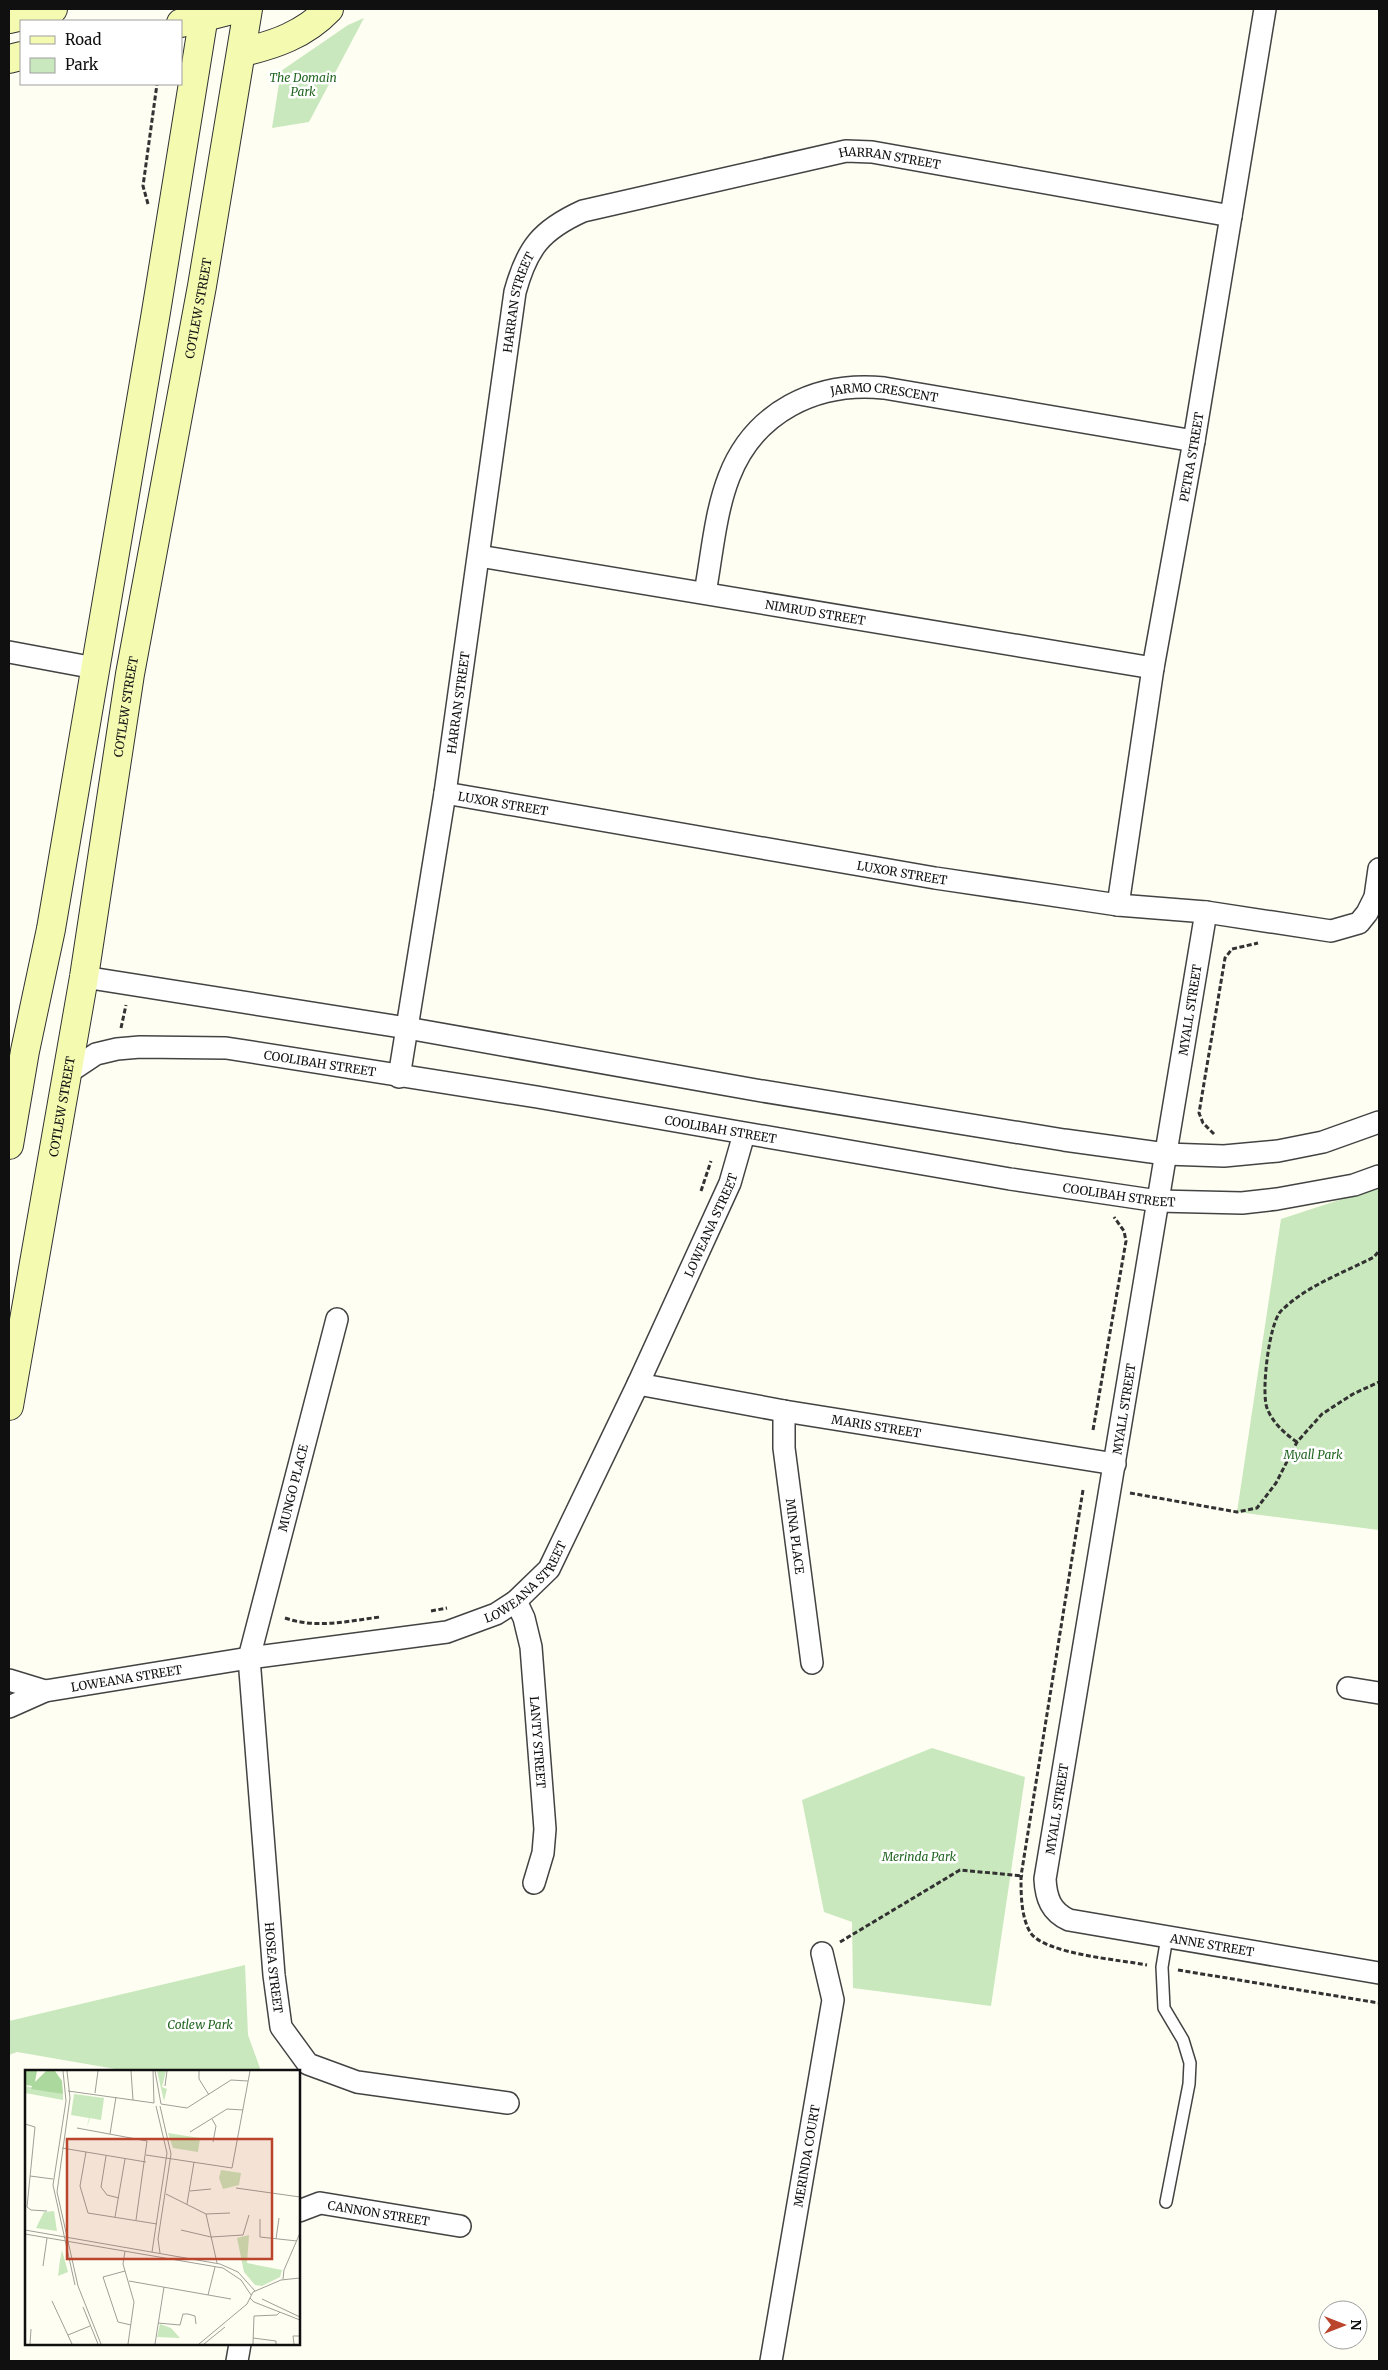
<svg xmlns="http://www.w3.org/2000/svg" width="1388" height="2370" viewBox="0 0 1388 2370" font-family="Merriweather,serif">
  <rect width="100%" height="100%" fill="#fefef3"/>
  <path fill="#cae8bd" d="M364 18 309 122 272 128 281 71 348 25Z
    M1379 1187V1530L1237 1512 1281 1219Z
    M932 1748 1025 1777 991 2006 853 1988 852 1922 824 1912 802 1800Z
    M245 1965 248 2035 261 2071H127L17 2052 9 2055V2021Z"/>
  <g fill="none" stroke-linecap="round" stroke-linejoin="round">
    <defs>
      <path id="service" d="M1166 2202 1189 2084 1190 2063 1183 2040 1164 2008 1162 1967 1167 1937"/>
      <g id="minor">
        <path id="s1" d="M479 556 1153 668"/>
        <path id="s2" d="M705 593C712 555 715 513 729 477 754 412 816 381 884 388L1194 441"/>
        <path d="M9 652 95 668"/>
        <path id="s3" d="M445 793 935 878 1118 905 1206 912 1331 931 1359 923 1367 913 1375 897 1379 869"/>
        <path id="s4" d="M1118 905 1153 668 1194 441 1265 9"/>
        <path id="s5" d="M1206 912 1045 1879C1046 1898 1051 1912 1069 1920L1379 1973"/>
        <path d="M84 977 407 1028 756 1090 1064 1140 1166 1154 1224 1156 1278 1151 1323 1142 1379 1122"/>
        <path id="s6" d="M66 1074 96 1054 117 1049 140 1047 226 1048 537 1097 1010 1179 1158 1201 1242 1203 1277 1199 1354 1185 1379 1176"/>
        <path id="s7" d="M399 1077 445 793 515 292C527 248 541 230 583 211L846 151 872 152 1231 216"/>
        <path id="s8" d="M337 1319 249 1658 274 1975 281 2027 308 2064 357 2082 508 2103"/>
        <path id="s9" d="M638 1384 784 1411 1115 1464"/>
        <path id="s10" d="M784 1411V1448L812 1663"/>
        <path id="s11" d="M516 1601 524 1618 531 1647 545 1829 543 1853 534 1883"/>
        <path d="M9 1680 45 1691"/>
        <path d="M1348 1688 1379 1693"/>
        <path id="s12" d="M9 1707 45 1691 249 1658 447 1632 496 1614 516 1601 549 1569 638 1384 730 1183 744 1134"/>
        <path id="s13" d="M299 2211 320 2203 460 2226"/>
        <path d="M237 2361 240 2344"/>
        <path id="s14" d="M771 2361 833 2000 822 1953"/>
      </g>
      <g id="secondary">
        <path d="M9 19 53 9"/>
        <path d="M181 23 236 9"/>
        <path d="M242 52C275 45 305 34 329 9"/>
        <path d="M9 59 21 56"/>
        <path d="M9 1145 25 1051 51 929 156 312 205 9"/>
        <path id="s15" d="M9 1406 84 977 130 674 202 286 248 9"/>
      </g>
    </defs>
    <use href="#service" stroke="#434343" stroke-width="14"/>
    <use href="#minor" stroke="#434343" stroke-width="24"/>
    <use href="#secondary" stroke="#323232" stroke-width="30"/>
    <path stroke="#323232" stroke-width="3" stroke-dasharray="5 2.5" stroke-linecap="butt" d="M148 204 143 186 157 84
      M121 1028 126 1005
      M1214 1134 1203 1123 1199 1113 1225 958 1232 949 1258 943
      M701 1191 711 1161
      M1093 1430 1126 1241 1124 1231 1114 1217
      M1297 1442C1285 1434 1272 1422 1267 1408 1261 1392 1269 1323 1281 1311 1306 1286 1343 1273 1374 1257L1379 1251
      M1083 1490 1021 1876C1021 1895 1021 1916 1030 1932 1043 1954 1122 1960 1147 1965
      M1130 1493 1237 1512 1257 1508 1276 1483 1297 1442 1322 1414 1353 1394 1379 1382
      M431 1611 447 1608
      M285 1618C316 1629 348 1621 380 1617
      M840 1942 960 1870 1023 1876
      M1178 1970 1379 2003"/>
    <use href="#service" stroke="#fff" stroke-width="11"/>
    <use href="#minor" stroke="#fff" stroke-width="21"/>
    <use href="#secondary" stroke="#f4fbb1" stroke-width="28"/>
  </g>
  <g text-anchor="middle" dominant-baseline="central" stroke-width="5" stroke-linejoin="round" paint-order="stroke">
    <g font-size="12" font-style="italic" fill="#262" stroke="#fff">
      <text x="303" y="77">The Domain<tspan x="303" dy="14">Park</tspan></text>
      <text x="1313" y="1454">Myall Park</text>
      <text x="919" y="1856">Merinda Park</text>
      <text x="200" y="2024">Cotlew Park</text>
    </g>
    <g font-size="12" fill="#101010" stroke="#fff">
      <text stroke="none"><textPath href="#s7" startOffset="1218">HARRAN STREET</textPath></text>
      <text stroke="none"><textPath href="#s7" startOffset="784">HARRAN STREET</textPath></text>
      <text stroke="none"><textPath href="#s15" startOffset="1114">COTLEW STREET</textPath></text>
      <text stroke="none"><textPath href="#s2" startOffset="312">JARMO CRESCENT</textPath></text>
      <text stroke="none"><textPath href="#s4" startOffset="454">PETRA STREET</textPath></text>
      <text stroke="none"><textPath href="#s1" startOffset="341">NIMRUD STREET</textPath></text>
      <text stroke="none"><textPath href="#s7" startOffset="379">HARRAN STREET</textPath></text>
      <text stroke="none"><textPath href="#s15" startOffset="709">COTLEW STREET</textPath></text>
      <text stroke="none"><textPath href="#s3" startOffset="59">LUXOR STREET</textPath></text>
      <text stroke="none"><textPath href="#s3" startOffset="464">LUXOR STREET</textPath></text>
      <text transform="translate(1190 1010) rotate(-81)">MYALL STREET</text>
      <text stroke="none"><textPath href="#s6" startOffset="262">COOLIBAH STREET</textPath></text>
      <text stroke="none"><textPath href="#s15" startOffset="304">COTLEW STREET</textPath></text>
      <text stroke="none"><textPath href="#s6" startOffset="668">COOLIBAH STREET</textPath></text>
      <text stroke="none"><textPath href="#s6" startOffset="1072">COOLIBAH STREET</textPath></text>
      <text stroke="none"><textPath href="#s12" startOffset="948">LOWEANA STREET</textPath></text>
      <text transform="translate(1124 1409) rotate(-81)">MYALL STREET</text>
      <text stroke="none"><textPath href="#s9" startOffset="242">MARIS STREET</textPath></text>
      <text transform="translate(293 1488) rotate(-76)">MUNGO PLACE</text>
      <text stroke="none"><textPath href="#s10" startOffset="126">MINA PLACE</textPath></text>
      <text stroke="none"><textPath href="#s12" startOffset="542">LOWEANA STREET</textPath></text>
      <text stroke="none"><textPath href="#s12" startOffset="122">LOWEANA STREET</textPath></text>
      <text stroke="none"><textPath href="#s11" startOffset="144">LANTY STREET</textPath></text>
      <text transform="translate(1057 1809) rotate(-81)">MYALL STREET</text>
      <text stroke="none"><textPath href="#s5" startOffset="1176">ANNE STREET</textPath></text>
      <text stroke="none"><textPath href="#s8" startOffset="661">HOSEA STREET</textPath></text>
      <text stroke="none"><textPath href="#s14" startOffset="208">MERINDA COURT</textPath></text>
      <text stroke="none"><textPath href="#s13" startOffset="82">CANNON STREET</textPath></text>
    </g>
  </g>
  <g transform="translate(25 2070)">
    <rect width="275" height="275" fill="#fefef3"/>
    <path d="M132 1H141L137 17 142 19 139 31ZM0 16 38 24V30L0 23ZM49 24 79 28 76 50 65 48 62 57 64 48 46 45ZM143 63 175 68 173 82 148 78ZM196 100 216 103 214 115 198 119 194 108ZM29 141 32 161 11 158 19 142ZM224 165 222 193 257 200 255 207 237 216 230 215 219 202 212 168ZM37 180 43 202 33 206 35 190ZM135 254 146 258 155 268 132 267Z" fill="#cae8bd"/>
    <path d="M1 1H12L10 12 21 1H30L37 11 38 24 6 19 7 16 1 15Z" fill="#abd89d"/>
    <path fill="none" stroke="#9f9f98" stroke-width="1" d="M38 1 41 31 28 115 50 215M42 1 45 28 32 122 53 216 76 274M106 1 108 30M128 1 129 33M130 1 136 34M174 1V9L184 25M140 16 142 1M43 21 129 33M70 23 73 1M136 34 162 38 206 10 223 11M135 36 146 84 133 169 135 183M187 49 191 56 188 72M0 54 10 57 2 137 6 140 22 141M52 58 122 71 111 150M165 62 202 39 218 40M85 64 91 27M37 78 121 92M61 82 55 116 63 143 132 154M121 85 207 98 225 1M81 86 76 117 82 125 94 128M5 106 28 109M211 118 275 127M165 121 186 119M141 124 181 144 192 193M162 134 169 92M181 144 205 143M90 147 100 89M235 149V167L272 171M0 160 195 194 213 202 230 221M156 160 186 167 218 165 224 145M0 164 198 198 216 210 226 225M251 169 254 148M100 181 98 194 109 232 103 274M127 182 142 83 131 36M18 196 22 168M100 201 78 207 93 252 106 255M258 209 259 200 275 163M104 211 206 229M183 225 190 197M237 229 275 247M27 231 47 274M229 232 225 228 228 222 256 210 275 208M229 232 275 250M58 237 73 274M133 253 155 255 158 244H163L170 246 171 254M43 265 65 256M228 268 251 271V274M5 274 6 259M130 274 139 217M174 274 222 234 225 228M179 274 200 257M228 274 229 246 252 245 255 242M269 274 268 266H275"/>
    <path fill="#bb442c" fill-opacity="0.15" stroke="#bb442c" stroke-width="2.5" d="M42 69H247V189H42Z"/>
    <rect width="275" height="275" fill="none" stroke="#101010" stroke-width="2.5"/>
  </g>
  <rect width="1388" height="2370" fill="none" stroke="#101010" stroke-width="20"/>
  <rect x="20" y="20" width="162" height="65" fill="#ffffff" stroke="#9f9f9f"/>
  <rect x="30" y="36" width="25" height="8" fill="#f4fbb1" stroke="#9f9f9f"/>
  <text x="65" y="45" font-size="15" fill="#101010">Road</text>
  <rect x="30" y="58" width="25" height="15" fill="#cae8bd" stroke="#9f9f9f"/>
  <text x="65" y="70" font-size="15" fill="#101010">Park</text>
  <g transform="translate(1343 2325) rotate(90)"><circle r="24" fill="#ffffff" stroke="#9f9f9f"/>
  <path d="M0-4L9 19L0 12L-9 19Z" fill="#bb442c"/>
  <text y="-8" font-size="14" font-weight="bold" text-anchor="middle" fill="#101010">N</text>
  </g>
</svg>
